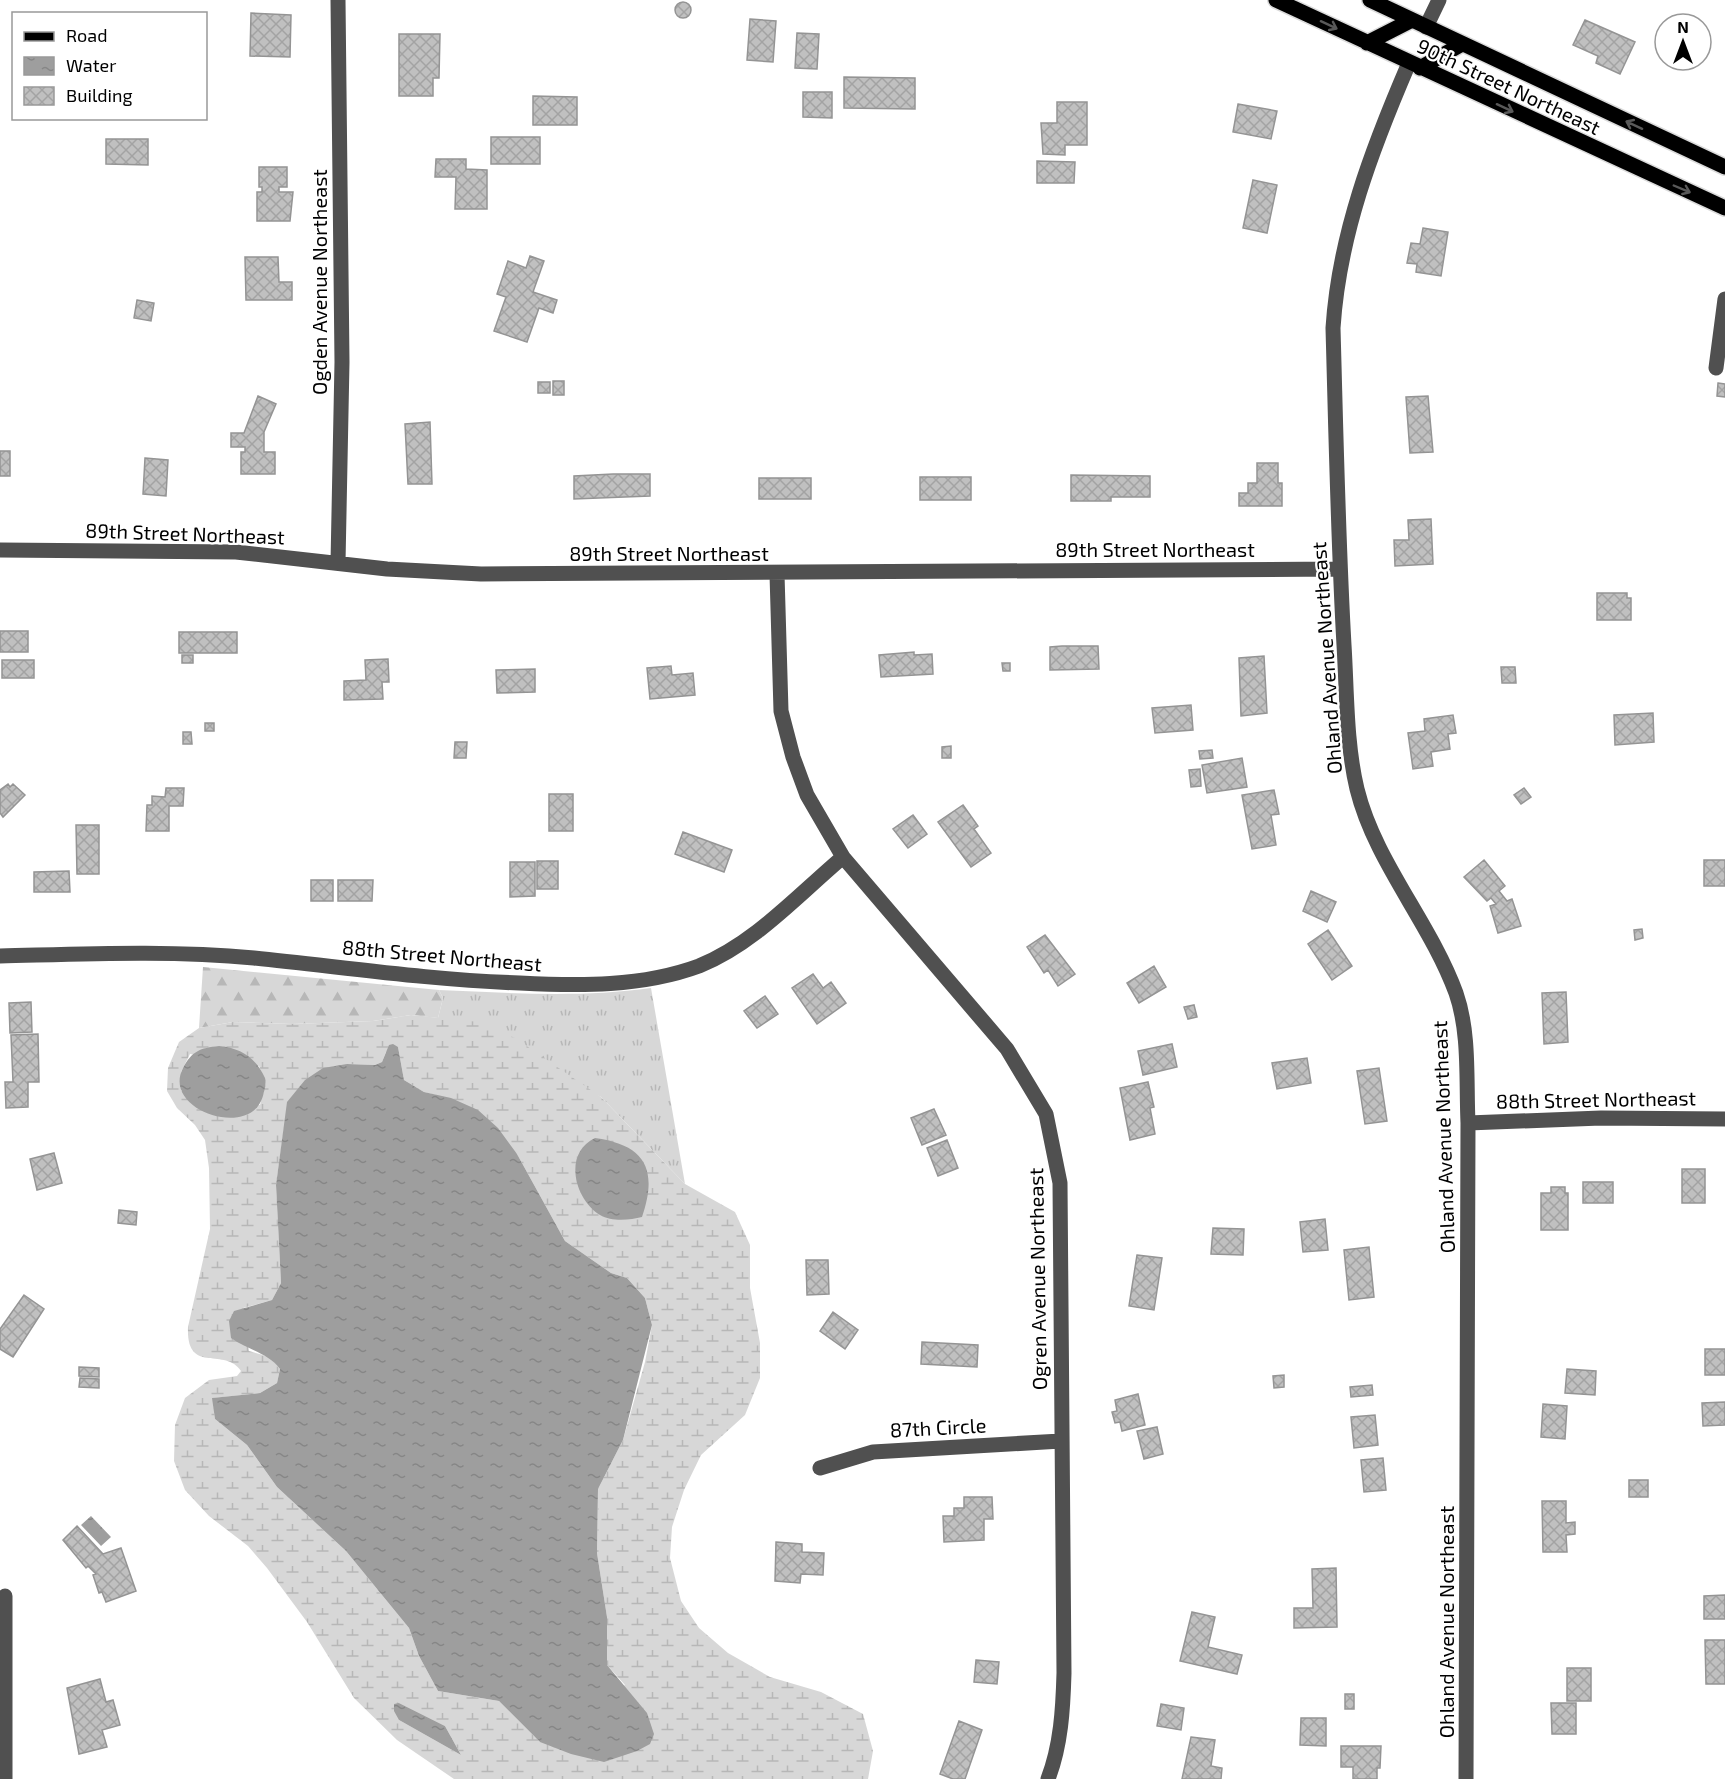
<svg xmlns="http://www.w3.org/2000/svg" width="1725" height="1779" viewBox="0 0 1725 1779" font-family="'Exo 2',sans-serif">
  <defs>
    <pattern id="grass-tufts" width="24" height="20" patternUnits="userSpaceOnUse" patternTransform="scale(1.5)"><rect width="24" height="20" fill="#d7d7d7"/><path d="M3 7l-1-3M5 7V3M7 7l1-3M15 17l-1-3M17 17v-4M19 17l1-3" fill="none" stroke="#b7b7b7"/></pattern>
    <pattern id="forest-firs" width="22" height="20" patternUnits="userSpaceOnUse" patternTransform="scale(1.5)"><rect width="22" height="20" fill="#d7d7d7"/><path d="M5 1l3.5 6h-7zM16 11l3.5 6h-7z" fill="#b7b7b7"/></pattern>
    <pattern id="wetland-marsh" width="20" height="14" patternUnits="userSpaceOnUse" patternTransform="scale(1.5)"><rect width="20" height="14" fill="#d7d7d7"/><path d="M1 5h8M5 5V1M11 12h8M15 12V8" fill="none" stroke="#b7b7b7"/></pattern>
    <pattern id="water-ripples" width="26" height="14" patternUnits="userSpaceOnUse" patternTransform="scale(1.5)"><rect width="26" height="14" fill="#9e9e9e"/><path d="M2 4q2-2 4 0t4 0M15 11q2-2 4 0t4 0" fill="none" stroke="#868686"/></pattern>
    <pattern id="building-cross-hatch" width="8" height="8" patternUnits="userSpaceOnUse" patternTransform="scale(1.5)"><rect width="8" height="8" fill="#c0c0c0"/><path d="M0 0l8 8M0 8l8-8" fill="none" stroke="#a3a3a3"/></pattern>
  </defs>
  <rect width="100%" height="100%" fill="#fff"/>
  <path fill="url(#grass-tufts)" d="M651 988 685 1184 601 1097 438 1018 443 998 439 990C510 993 580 998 651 988Z"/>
  <path fill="url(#forest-firs)" d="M203 967 439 990 443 998 438 1018 411 1015 373 1021 292 1024 233 1022 199 1028Z"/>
  <path fill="url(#wetland-marsh)" fill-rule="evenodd" d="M411 1015 479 1022 515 1038 601 1097 685 1184 735 1212 750 1245V1288L760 1343V1378L745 1415 701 1455 684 1490 672 1527 670 1558 681 1601 699 1628 728 1653 770 1677 821 1692 863 1714 873 1751 868 1779H454L397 1740 354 1698 307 1622 267 1568 248 1546 209 1516 185 1490 174 1461 175 1425 185 1398 209 1380 237 1376 241 1371C225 1346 186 1376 188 1327L210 1229 209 1168 205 1140 195 1125 177 1108 167 1091 168 1068 179 1042 199 1028 233 1022 292 1024 373 1021ZM398 1047 404 1080 424 1092 436 1095 517 1154 565 1241 611 1273 627 1278 645 1298 652 1325 645 1362 623 1440 598 1489 597 1553 607 1617V1665L625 1685 540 1742 499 1701 438 1691 419 1656 409 1628 346 1551 277 1487 247 1445 215 1419 213 1398 260 1393 277 1383 280 1369 270 1357 249 1351 243 1308 272 1300 281 1283 276 1185 284 1128 347 1064 375 1065 382 1062 386 1052ZM190 1054 259 1066 266 1083 260 1105 181 1091V1072ZM399 1703 445 1726 461 1755 399 1720Z"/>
  <path fill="url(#water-ripples)" d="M393 1044 398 1047 404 1080 424 1092 451 1098 478 1110 498 1128 517 1154 565 1241 611 1273 627 1278 645 1298 652 1325 623 1440 598 1489 597 1553 607 1617V1665L647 1713 654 1734 650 1744 637 1751 604 1762 571 1754 540 1742 499 1701 438 1691 419 1656 409 1628 346 1551 277 1487 247 1445 215 1419 212 1398 260 1393 277 1383 280 1369C268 1353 248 1350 231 1338L229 1321 234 1311 272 1300 281 1283 276 1185 287 1102 305 1080 323 1068 347 1064 375 1065 382 1062 389 1045Z
    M219 1046C241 1048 256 1058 265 1078 267 1085 264 1090 263 1096 251 1140 161 1110 183 1068 192 1051 200 1048 219 1046Z
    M595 1138C646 1145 658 1170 642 1217 630 1220 612 1222 600 1215 574 1199 563 1153 595 1138Z
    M91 1516 111 1537 101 1546 81 1525Z
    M399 1703 445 1726 461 1755 399 1720 394 1711V1704Z"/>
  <path fill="url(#building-cross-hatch)" stroke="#949494" stroke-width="1.5" d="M675 10a8 8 0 1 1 16 0a8 8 0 1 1-16 0Z
    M251 13 291 15 290 57 250 56Z
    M750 19 776 21 773 62 747 60Z
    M1585 20 1635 42 1620 74 1596 63 1598 56 1573 45Z
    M797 33 819 34 817 69 795 68Z
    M399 34H440L439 78H433V96H399Z
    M844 77 915 78V109L844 108Z
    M803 92H832V118L803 117Z
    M533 96 577 97V125H533Z
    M1057 102H1087V145H1065V155L1043 154 1041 123H1057Z
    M1238 104 1277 111 1271 139 1233 132Z
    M491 137H540V164H491Z
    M106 139H148V165L106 164Z
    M436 159H466V169L487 170V209H455L456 177H435Z
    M1037 161 1075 162 1074 183H1037Z
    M259 167H287V187H279V192H293L290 221H257V192H262V187H259Z
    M1253 180 1277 185 1267 233 1243 228Z
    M1423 228 1448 232 1441 276 1416 272 1417 264 1407 263 1411 243 1420 244Z
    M530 256 544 261 533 292 557 300 553 313 539 308 527 342 494 331 506 297 497 294 508 261 526 268Z
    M245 257H278L279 282H292V300H246Z
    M137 300 154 303 151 321 134 318Z
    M553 381H564V395H553Z
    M538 382H550V393H538Z
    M1718 383 1725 384V397L1717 396Z
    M258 396 276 404 264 432V452H275V474H241V452H245V447H231V433H244Z
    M1428 396 1433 452 1410 453 1406 397Z
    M430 422 432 484H408L405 424Z
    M0 451H10V476H0Z
    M145 458 168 460 166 496 143 494Z
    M1257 463H1278V483H1282V506H1239V493H1248V483H1257Z
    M613 474H650V496L574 499V476Z
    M1071 475 1150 476V497H1111V501H1071Z
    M920 477H971V500H920Z
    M759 478H811V499H759Z
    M1431 519 1433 564 1395 566 1394 540H1409L1408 520Z
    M1597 593H1627V598H1631V620H1597Z
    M0 631H28V652H0Z
    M179 632H237V653H179Z
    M1062 646H1098L1099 669 1050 670V647Z
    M914 652V655L932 654 933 674 881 677 879 655Z
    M182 655H193V663H182Z
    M1264 656 1267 713 1241 716 1239 658Z
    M388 659 389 682H382L383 699 344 700V681L366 680 365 660Z
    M2 660H34V678H2Z
    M1002 663H1010V671H1003Z
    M671 666 672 675 693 673 695 695 650 699 647 668Z
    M1501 667H1515L1516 683H1502Z
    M535 669V692L497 693 496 670Z
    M1191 705 1193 730 1155 733 1152 708Z
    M1653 713 1654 742 1615 745 1614 715Z
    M1453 715 1456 733 1448 734 1450 749 1431 752 1433 766 1413 769 1408 733 1425 731 1424 719Z
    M205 723H214V731H205Z
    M183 732H191L192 744H183Z
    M455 742H467L466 758H454Z
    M951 746V758H942V747Z
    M1212 750 1213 758 1200 759 1199 751Z
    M1242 758 1247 787 1207 793 1202 765Z
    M1200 769 1201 786 1191 787 1189 770Z
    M8 784 10 787 13 784 25 795 3 817 0 813V790Z
    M166 788H184L183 806H169V831H146L147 805H152V796L165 797Z
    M1524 788 1531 797 1521 804 1514 795Z
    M1274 790 1279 814 1271 815 1276 845 1252 849 1242 795Z
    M549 794H573V831H549Z
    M963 805 978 826 974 829 991 853 971 867 938 822Z
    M913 815 927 834 908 848 893 829Z
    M76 825H99V874H77Z
    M683 832 732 850 724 872 675 854Z
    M1484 860 1505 886 1499 891 1507 901 1512 899 1521 926 1498 933 1490 906 1496 904 1491 898 1487 901 1464 877Z
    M1704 860H1725V886H1704Z
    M537 861H558V889H537Z
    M510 862H535V896L510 897Z
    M69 871 70 892H34V872Z
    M311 880H333V901H311Z
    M338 880H373L372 901H338Z
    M1311 891 1336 902 1327 922 1303 911Z
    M1642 929 1643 938 1635 940 1634 930Z
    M1328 930 1352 966 1332 980 1308 944Z
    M1045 935 1075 974 1058 986 1048 970 1044 973 1027 947Z
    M1154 966 1166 987 1139 1003 1127 983Z
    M813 974 823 988 831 982 846 1003 817 1024 792 988Z
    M1566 992 1568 1042 1544 1044 1542 993Z
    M765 996 778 1014 757 1028 744 1011Z
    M31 1002 32 1032 10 1033 9 1003Z
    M1194 1005 1197 1017 1188 1019 1184 1007Z
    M38 1034 39 1082H28V1107L6 1108 5 1082H13L11 1035Z
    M1172 1044 1177 1067 1143 1075 1138 1051Z
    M1307 1058 1311 1083 1277 1089 1272 1063Z
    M1379 1068 1387 1121 1365 1124 1357 1071Z
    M1148 1082 1154 1107 1150 1108 1155 1134 1130 1140 1120 1088Z
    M934 1109 946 1135 922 1145 911 1118Z
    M947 1140 958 1168 938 1176 927 1148Z
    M54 1153 62 1183 37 1190 30 1159Z
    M1682 1169H1705V1203H1682Z
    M1583 1182H1613V1203H1583Z
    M1551 1187H1565V1193H1568V1230H1541V1193H1551Z
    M119 1210 137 1212 136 1225 118 1223Z
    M1325 1219 1328 1250 1303 1252 1300 1222Z
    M1213 1228 1244 1229 1243 1255 1211 1254Z
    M1369 1247 1374 1297 1349 1300 1344 1250Z
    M1137 1255 1162 1258 1154 1310 1129 1306Z
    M806 1260H828L829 1294 807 1295Z
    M24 1295 44 1309 13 1357 0 1349V1329Z
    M833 1312 858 1330 845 1349 820 1331Z
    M922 1342 978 1345 977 1367 921 1364Z
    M1705 1349H1725V1375H1705Z
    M79 1367 99 1368V1377L79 1376Z
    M1567 1369 1596 1371 1595 1395 1565 1393Z
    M1284 1375V1387L1274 1388 1273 1376Z
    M80 1378 99 1379V1388L79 1387Z
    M1372 1385 1373 1395 1351 1397 1350 1387Z
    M1138 1394 1145 1425 1122 1431 1120 1422 1115 1423 1112 1412 1117 1411 1115 1400Z
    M1725 1402V1425L1703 1426 1702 1403Z
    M1543 1404 1567 1406 1565 1439 1541 1437Z
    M1375 1415 1378 1445 1354 1448 1351 1417Z
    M1157 1427 1163 1454 1144 1459 1137 1431Z
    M1383 1458 1386 1490 1364 1492 1361 1460Z
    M1629 1480H1648V1497H1629Z
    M964 1497H992L993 1519H984V1540L944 1542 943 1516H954V1508H964Z
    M1542 1501H1566V1523L1575 1522V1534L1566 1535 1567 1552H1543Z
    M77 1526 103 1554 121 1548 136 1591 106 1602 102 1592 99 1593 93 1575 96 1574 88 1566 86 1568 63 1540Z
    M776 1542 802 1544V1552L824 1553 823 1575 801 1574 800 1583 775 1581Z
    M1336 1568 1337 1627 1294 1628V1608H1313L1312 1569Z
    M1725 1595V1619H1704V1596Z
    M1192 1612 1215 1617 1208 1647 1242 1655 1237 1674 1180 1661Z
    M1705 1640H1725V1684H1706Z
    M976 1660 999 1662 997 1684 974 1682Z
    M1567 1668H1591V1701H1567Z
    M100 1679 106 1702 113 1700 120 1725 102 1730 107 1747 79 1754 67 1688Z
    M1345 1694H1354V1709H1345Z
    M1551 1703H1576V1734H1552Z
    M1161 1704 1184 1708 1181 1730 1157 1726Z
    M1301 1718H1326V1746L1300 1745Z
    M959 1721 982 1730 965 1779H953L940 1774Z
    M1191 1737 1215 1740 1211 1766 1222 1768 1221 1779H1182Z
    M1341 1746H1381L1380 1768H1377V1779H1353V1767H1341Z"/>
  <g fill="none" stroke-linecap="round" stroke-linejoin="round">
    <defs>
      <path id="major" d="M1276 0 1725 208
        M1370 0 1725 167
        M1367 43 1412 20
        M1420 68 1462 44"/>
    </defs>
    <use href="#major" stroke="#dbdbdb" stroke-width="18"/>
    <path stroke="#505050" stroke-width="15" d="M338 0 342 362 338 563
      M1426 27 1439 0
      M1409 63C1372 149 1339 235 1333 328 1336 434 1338 540 1344 645 1347 693 1346 743 1357 789 1375 862 1430 922 1456 993 1470 1033 1466 1081 1468 1123L1466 1779
      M1716 368 1725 299
      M0 550 236 552 387 569 481 574 1340 569
      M777 574 781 711 793 757 807 795 843 857 1007 1049 1046 1114 1060 1183 1064 1673C1063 1709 1061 1745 1048 1779
      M0 956C85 954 169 950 254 958 343 967 430 980 520 983 579 986 642 987 699 966 754 944 798 895 843 857
      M1468 1123 1601 1118 1725 1119
      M820 1468 873 1452 1061 1441
      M5 1596V1779"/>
    <use href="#major" stroke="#000" stroke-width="15"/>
  </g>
  <defs><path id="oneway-shaft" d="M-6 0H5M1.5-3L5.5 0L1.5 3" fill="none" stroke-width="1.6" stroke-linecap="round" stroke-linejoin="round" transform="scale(1.5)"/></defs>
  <g stroke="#595959">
    <use href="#oneway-shaft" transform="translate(1329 25) rotate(25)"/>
    <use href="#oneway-shaft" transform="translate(1505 108) rotate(25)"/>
    <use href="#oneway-shaft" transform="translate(1634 125) rotate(-155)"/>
    <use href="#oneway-shaft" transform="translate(1682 189) rotate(23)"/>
  </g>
  <g text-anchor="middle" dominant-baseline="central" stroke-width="4.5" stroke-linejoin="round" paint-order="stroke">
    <g font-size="20" fill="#000" stroke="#fff">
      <text transform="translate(1509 86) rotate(25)">90th Street Northeast</text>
      <text transform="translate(319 282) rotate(-90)">Ogden Avenue Northeast</text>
      <text transform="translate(185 533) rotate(2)">89th Street Northeast</text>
      <text x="1155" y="549">89th Street Northeast</text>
      <text x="669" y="553">89th Street Northeast</text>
      <text transform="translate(1326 658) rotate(-94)">Ohland Avenue Northeast</text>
      <text transform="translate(442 955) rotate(5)">88th Street Northeast</text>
      <text transform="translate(1596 1099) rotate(-1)">88th Street Northeast</text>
      <text transform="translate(1443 1137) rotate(-92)">Ohland Avenue Northeast</text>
      <text transform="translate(1037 1279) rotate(-91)">Ogren Avenue Northeast</text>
      <text transform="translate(938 1427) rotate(-3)">87th Circle</text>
      <text transform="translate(1446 1622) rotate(-90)">Ohland Avenue Northeast</text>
    </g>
  </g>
  <rect x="12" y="12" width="195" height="108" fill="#ffffff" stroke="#999999" stroke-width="1.5"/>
  <rect x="24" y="32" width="30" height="9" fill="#000000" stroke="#999999" stroke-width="1.5"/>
  <text x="66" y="42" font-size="18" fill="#000000">Road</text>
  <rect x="24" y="57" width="30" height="18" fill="url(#water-ripples)" stroke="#999999" stroke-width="1.5"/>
  <text x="66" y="72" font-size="18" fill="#000000">Water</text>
  <rect x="24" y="87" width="30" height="18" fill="url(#building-cross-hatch)" stroke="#999999" stroke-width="1.5"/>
  <text x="66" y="102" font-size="18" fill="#000000">Building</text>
  <g transform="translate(1683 42)"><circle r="28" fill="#ffffff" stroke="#999999" stroke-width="1.5"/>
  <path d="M0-4.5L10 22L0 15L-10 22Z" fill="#000000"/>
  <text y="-9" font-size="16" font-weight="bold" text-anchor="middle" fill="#000000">N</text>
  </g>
</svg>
